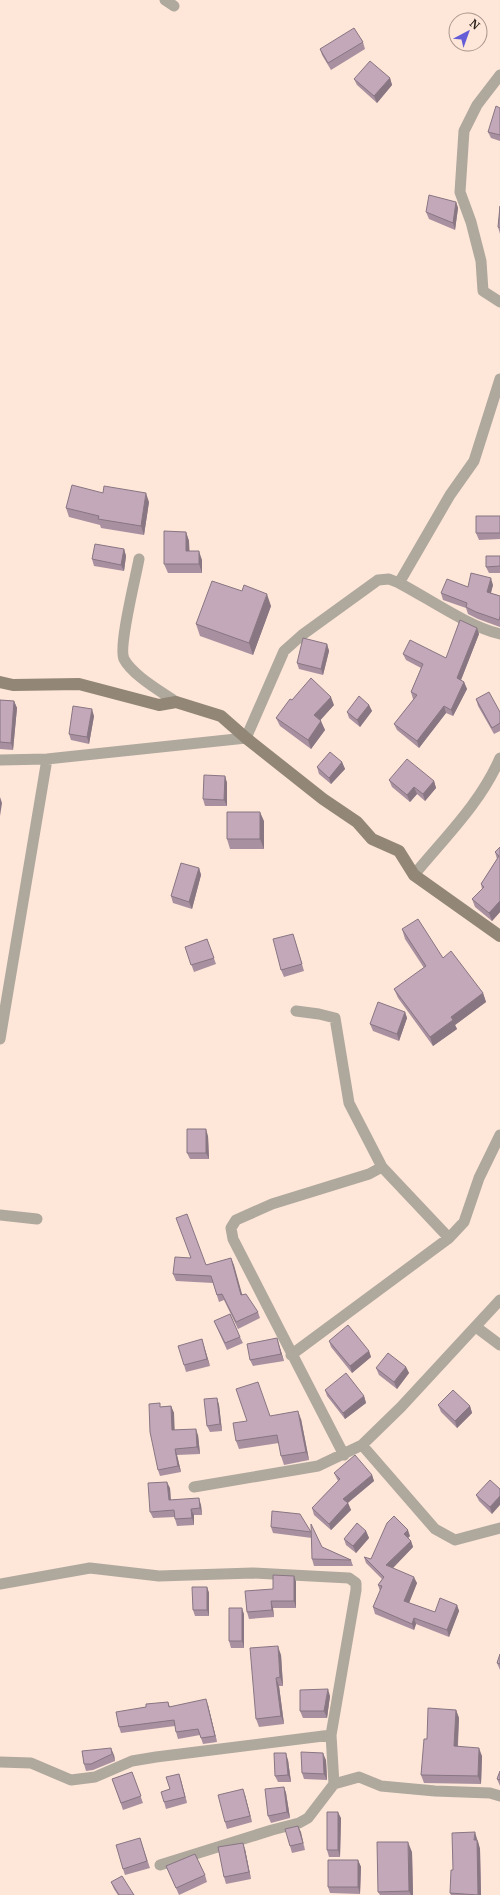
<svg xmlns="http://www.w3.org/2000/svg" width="500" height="1895" viewBox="0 0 500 1895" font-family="Merriweather,serif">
  <rect width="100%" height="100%" fill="#fee6d9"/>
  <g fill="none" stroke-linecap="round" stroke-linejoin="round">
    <path stroke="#afa89d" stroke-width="11" d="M165 0 174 6
      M500 75 477 105 464 131 460 192 471 222 481 261 483 291 500 302
      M139 559C136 576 118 647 124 659 132 675 162 692 176 702
      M399 583 450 495 474 461 500 379
      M0 760 47 759 246 738 284 651 302 635 378 580 389 579 399 583C428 598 469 627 500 634
      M414 875C445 837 480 804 500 758
      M296 1011 319 1014 335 1018 349 1103 382 1167
      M0 1039 47 759
      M0 1215 37 1219
      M476 1327 500 1345
      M291 1355 449 1238 464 1222 479 1178 500 1135
      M362 1445 435 1529 455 1540 500 1528
      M344 1455 233 1239 231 1228 236 1220 272 1204 369 1174 382 1167 449 1238
      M194 1487 318 1466 362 1445 401 1407 500 1300
      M0 1584 90 1568 159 1576 253 1573 349 1578 356 1583V1590L331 1735 334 1784 359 1777 381 1786 435 1791 490 1793 500 1796
      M0 1762 31 1763 71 1780 95 1777 132 1761 156 1757 331 1735
      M160 1865 272 1830 299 1823 308 1818 334 1784"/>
    <path stroke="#928776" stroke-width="12" d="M0 682 13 685 79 684 159 705 176 702 221 716 246 738 323 799 357 822 372 839 399 851 414 875 500 936"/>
  </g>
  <path fill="#a890a0" d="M363 42 365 49 331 70 322 55 320 49Z
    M390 78 392 85 377 103 357 85 354 79Z
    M500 108V141L491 138 488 132Z
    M456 202 458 208 455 230 429 219 426 212Z
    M500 206V234L498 227Z
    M103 493 149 502 144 535 101 528 100 525 69 517 66 508Z
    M500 516V539L479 540 476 533Z
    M186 532 189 541V551L202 560V573H168L164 564Z
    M124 549 126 556 124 571 94 566 92 559Z
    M500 556V573H489L486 567Z
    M493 585 491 593 500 596V627L478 619 468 614 466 608 443 600 441 593 468 587Z
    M242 591 271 606 253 655 200 636 196 624Z
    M477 628 479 634 461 680 464 682 467 689 453 716 446 713 419 748 397 730 394 724 414 699H413L411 692 421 668 406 660 403 654 446 658Z
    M327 644 329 651 323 675 299 669 297 663Z
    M476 699 500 712V731L494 734 478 706Z
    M0 700 14 701 17 708 13 750 0 749Z
    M292 700 334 705 320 720 325 730 311 749 280 726 276 718Z
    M369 705 372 711 360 727 349 718 347 712Z
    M94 716 89 744 71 740 69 734Z
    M342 762 345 769 331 784 319 774 317 767Z
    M225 776 227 783V806H205L203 799Z
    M389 780 434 781 436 788 425 801 417 794 410 802 392 787Z
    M264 821V849H230L227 839Z
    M500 847V912L492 921 475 907 472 899 482 889 481 884 497 859 495 852Z
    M199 868 201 875 192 909 173 903 171 896Z
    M402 929 443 958 483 993 486 1002 455 1025 457 1029 433 1046 398 998 394 989 424 968 405 939Z
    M207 939 216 964 194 972 185 947Z
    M295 940 304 971 284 977 281 970Z
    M405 1012 407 1018 399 1041 373 1031 370 1024Z
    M208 1136 209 1159H190L187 1153Z
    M231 1258 242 1295 258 1312 260 1318 238 1329 224 1300 219 1302 213 1283 176 1281 173 1274Z
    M214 1321 240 1337 243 1343 227 1350 217 1328Z
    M277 1338 284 1361 253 1366 250 1360Z
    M202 1339 210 1366 186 1372 184 1365Z
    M329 1341 369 1351 371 1357 352 1373 331 1347Z
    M406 1367 409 1373 397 1389 379 1375 376 1368Z
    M325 1390 364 1396 366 1403 345 1419 327 1396Z
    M217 1398 219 1405 222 1431 210 1432 207 1426Z
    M438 1405 470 1406 472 1413 457 1428 441 1412Z
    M171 1406 174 1413V1430L198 1435 200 1454 177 1455 181 1472 160 1476 158 1470 161 1407Z
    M270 1416 301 1419 309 1460 284 1465 281 1456 279 1443 239 1449 236 1441 247 1421Z
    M334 1473 372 1475 374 1481 348 1503 351 1510 331 1530 314 1515 312 1508 338 1481Z
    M170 1488 171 1500 201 1505 202 1515H194V1525L177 1526 175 1519V1517L153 1518 150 1512Z
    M500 1489 492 1514 479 1501 476 1495Z
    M271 1527 311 1532 312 1534 322 1547 351 1560 353 1566H314L312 1559V1538L273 1533Z
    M366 1531 369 1538 356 1553 346 1545 344 1539Z
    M410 1536 408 1538 411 1541 413 1547 393 1568 417 1583 409 1603 435 1612 457 1605 459 1611 449 1637 416 1624 414 1630 375 1614 373 1607 380 1591 378 1585 382 1579 366 1563 364 1557 371 1559Z
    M294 1576 296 1582V1608H273L274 1617 249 1619 247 1612 273 1589Z
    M207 1587 209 1593V1616H195L193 1610Z
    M244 1614V1648H231L229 1641Z
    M500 1654V1670L497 1663Z
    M281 1655 283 1686H279L284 1724 259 1727 256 1719Z
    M330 1696 327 1718H303L300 1711Z
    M168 1702 170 1707 208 1705 217 1742 203 1744 200 1735 178 1739 176 1732 175 1726 121 1733 119 1727 146 1707Z
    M456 1710 459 1718 458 1746 482 1756 481 1784 424 1783 421 1775 427 1739Z
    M82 1751 114 1755 115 1761 93 1770 86 1771 84 1764Z
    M288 1760 291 1782H278L275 1776Z
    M326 1760 327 1780 304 1779 302 1773Z
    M500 1771V1786L497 1779Z
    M132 1772 143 1803 123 1810 112 1779Z
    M179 1774 187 1803 166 1809 164 1802 170 1789Z
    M284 1787 286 1793 290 1818 271 1823 268 1816Z
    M245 1795 252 1822 227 1829 225 1822Z
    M341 1818 340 1857H329L327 1850Z
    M298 1826 305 1850 292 1853 290 1846Z
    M140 1838 150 1868 125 1875 123 1869Z
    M478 1841 480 1849 481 1895H451L450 1893 453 1870Z
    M245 1849 251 1879 226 1884 224 1877Z
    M412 1852 413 1895H380L378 1892Z
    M358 1860 361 1867 360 1894 330 1893 328 1887Z
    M166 1866 205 1875 207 1882 179 1895Z
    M111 1882 134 1895H118L114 1889Z"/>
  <path fill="#887682" d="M390 78 392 85 377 103 374 96Z
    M456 202 458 208 455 230 453 223Z
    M146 493 149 502 144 535 141 526Z
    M186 532 189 541 190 560 186 551Z
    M124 549 126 556 124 571 121 565Z
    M199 551 202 560V573L199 564Z
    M491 578 493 585 489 599 487 592Z
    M267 594 271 606 253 655 249 643Z
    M477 628 479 634 459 685 457 678Z
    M327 644 329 651 323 675 321 669Z
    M464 682 467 689 453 716 451 710Z
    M331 697 334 705 317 724 314 715Z
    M14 701 17 708 13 750 11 743Z
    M369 705 372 711 360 727 357 720Z
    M444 706 446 713 419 748 417 741Z
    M92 709 94 716 89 744 87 737Z
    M321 721 325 730 311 749 308 740Z
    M342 762 345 769 331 784 329 778Z
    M225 776 227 783V806L224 800Z
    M434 781 436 788 425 801 423 794Z
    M414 787 417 794 410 802 407 795Z
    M0 797 2 803 0 816Z
    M260 812 264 821V849L260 839Z
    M199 868 201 875 192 909 189 902Z
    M500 901V912L492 921 489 913Z
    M483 993 486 1002 455 1025 457 1029 433 1046 430 1037 451 1017Z
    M405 1012 407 1018 399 1041 397 1034Z
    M206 1129 208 1136 209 1159 206 1153Z
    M231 1258 234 1265 244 1301 241 1295Z
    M277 1338 279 1345 284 1361 281 1354Z
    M202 1339 204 1346 210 1366 207 1359Z
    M369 1351 371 1357 352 1373 350 1366Z
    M406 1367 409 1373 397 1389 394 1382Z
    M364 1396 366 1403 345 1419 343 1413Z
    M217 1398 219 1405 222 1431 220 1424Z
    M171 1406 174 1413 175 1437 172 1430Z
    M470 1406 472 1413 457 1428 455 1421Z
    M298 1411 301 1419 309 1460 306 1452Z
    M196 1429 198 1435 200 1454 197 1447Z
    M175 1449 177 1455 181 1472 178 1466Z
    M372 1475 374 1481 345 1505 343 1499Z
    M167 1482 170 1488 171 1507 169 1500Z
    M500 1496V1505L492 1514 490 1507Z
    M199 1498 201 1505 202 1515 200 1508Z
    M348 1503 351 1510 331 1530 329 1524Z
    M191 1509 194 1515V1525L192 1518Z
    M408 1530 410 1536 406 1540 404 1534Z
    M366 1531 369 1538 356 1553 353 1546Z
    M411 1541 413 1547 389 1572 386 1565Z
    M294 1576 296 1582V1608L294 1601Z
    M414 1577 417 1583 407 1608 404 1601Z
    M207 1587 209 1593V1616L207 1610Z
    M271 1601 273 1608 274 1617 272 1610Z
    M457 1605 459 1611 449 1637 447 1630Z
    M242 1608 244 1614V1648L242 1641Z
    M414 1618 416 1624 414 1630 412 1624Z
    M278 1646 281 1655 283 1686 280 1677Z
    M276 1678 279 1686 284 1724 281 1716Z
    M328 1689 330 1696 327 1718 324 1711Z
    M206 1699 208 1705 217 1742 215 1736Z
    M456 1710 459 1718 457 1754 454 1746Z
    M111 1748 114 1755 115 1761 112 1754Z
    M479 1748 482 1756 481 1784 478 1776Z
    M286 1753 288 1760 291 1782 288 1775Z
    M323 1753 326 1760 327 1780 324 1774Z
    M179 1774 181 1780 187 1803 185 1797Z
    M284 1787 286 1793 290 1818 287 1812Z
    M243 1789 245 1795 252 1822 250 1816Z
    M338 1812 341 1818 340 1857 338 1850Z
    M298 1826 301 1832 305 1850 303 1843Z
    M475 1832 480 1849 481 1895H478L477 1848 474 1840Z
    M408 1842 412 1852 413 1895H411L409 1891Z
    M243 1843 245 1849 251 1879 249 1872Z
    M358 1860 361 1867 360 1894 358 1887Z"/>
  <path fill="#c3a8ba" stroke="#887682" d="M354 28 363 42 328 63 320 49Z
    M370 61 390 78 374 96 354 79Z
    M496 106 500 108V135L488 132Z
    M429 195 456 202 453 223 426 212Z
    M500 206V228L498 227Z
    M72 485 103 493 104 486 146 493 141 526 98 519 99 516 66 508Z
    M476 516H500V533H476Z
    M164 531 186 532V551H199V564H164Z
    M95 544 124 549 121 565 92 559Z
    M486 556H500V566L486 567Z
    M471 573 491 578 487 592 500 596V616L499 620 476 612 466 607 467 603 441 593 447 579 468 587Z
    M212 581 242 591 244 585 267 594 249 643 196 624Z
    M460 620 477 628 457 678 464 682 451 710 444 706 417 741 394 724 417 695 411 692 423 664 403 654 410 640 446 658Z
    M303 638 327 644 321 669 297 663Z
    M311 678 331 697 314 715 321 721 308 740 276 718 290 699 292 700Z
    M489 692 500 712V723L492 728 476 699Z
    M359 696 369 705 357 720 347 712Z
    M0 700 14 701 11 743 0 742Z
    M73 706 92 709 87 737 69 734Z
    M330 752 342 762 329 778 317 767Z
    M407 759 434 781 423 794 414 787 407 795 389 780Z
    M204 775 225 776 224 800 203 799Z
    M227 812H260V839H227Z
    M500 847V901L489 913 472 899 484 887 481 884 499 856 495 852Z
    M181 863 199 868 189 902 171 896Z
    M418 919 443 958 451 951 483 993 451 1017 453 1020 430 1037 394 989 426 966 402 929Z
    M293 934 302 964 281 970 273 939Z
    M207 939 214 958 191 965 185 947Z
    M378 1002 405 1012 397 1034 370 1024Z
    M187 1129H206V1153H187Z
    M187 1214 206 1265 231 1258 241 1295 246 1294 258 1312 236 1322 222 1294 217 1295 211 1276 173 1274 175 1257 191 1258 176 1218Z
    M230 1314 240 1337 225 1343 214 1321Z
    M348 1325 369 1351 350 1366 329 1341Z
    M277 1338 281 1354 250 1360 247 1344Z
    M202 1339 207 1359 184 1365 178 1346Z
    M388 1353 406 1367 394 1382 376 1368Z
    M346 1373 364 1396 343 1413 325 1390Z
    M258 1382 270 1416 298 1411 306 1452 281 1456 277 1435 236 1441 233 1423 247 1421 236 1389Z
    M453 1390 470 1406 455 1421 438 1405Z
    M217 1398 220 1424 207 1426 204 1399Z
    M160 1403V1407L171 1406 172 1430 196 1429 197 1447 175 1449 178 1466 158 1470 150 1432 149 1404Z
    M355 1455 372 1475 343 1499 348 1503 329 1524 312 1508 340 1479 334 1473Z
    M490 1480 500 1489V1496L490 1507 476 1495Z
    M167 1482 169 1500 199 1498 200 1508 191 1509 192 1518 175 1519 174 1510 150 1512 148 1483Z
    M272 1511 300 1514 311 1532 271 1527Z
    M394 1516 408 1530 404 1534 411 1541 386 1565 414 1577 404 1601 435 1612 440 1598 457 1605 447 1630 414 1618 412 1624 373 1607 382 1586 378 1585 384 1577 364 1557 371 1559 387 1523Z
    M357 1523 366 1531 353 1546 344 1539Z
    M311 1524 322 1547 351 1560 312 1559Z
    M273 1575 294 1576V1601H271L272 1610 247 1612 245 1591 273 1589Z
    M192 1587H207V1610H193Z
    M229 1608H242V1641H229Z
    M278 1646 280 1677 276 1678 281 1716 256 1719 250 1648Z
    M500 1654V1664L497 1663Z
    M328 1689 324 1711H300V1690Z
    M206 1699 215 1736 201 1738 198 1729 176 1732 174 1720 119 1727 116 1712 146 1707V1704L168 1702 169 1707Z
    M428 1708 456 1710 454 1746 479 1748 478 1776 421 1775 424 1739H427Z
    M111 1748 112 1754 91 1764H84L82 1751Z
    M301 1752 323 1753 324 1774 302 1773Z
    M274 1753H286L288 1775 275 1776Z
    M500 1771V1780L497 1779Z
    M132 1772 141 1796 121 1803 112 1779Z
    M179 1774 185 1797 164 1802 161 1792 170 1789 166 1777Z
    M284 1787 287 1812 268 1816 265 1789Z
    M243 1789 250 1816 225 1822 218 1795Z
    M327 1812H338V1850H327Z
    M298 1826 303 1843 290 1846 285 1829Z
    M475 1832 474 1840H477L478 1895 450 1893 451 1870H453L452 1833Z
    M140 1838 147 1861 123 1869 116 1845Z
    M377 1842H408L409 1891 378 1892Z
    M243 1843 249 1872 224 1877 218 1847Z
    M195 1854 205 1875 176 1888 166 1866Z
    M328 1860H358V1887H328Z
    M122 1876 134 1895H119L111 1882Z"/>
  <g transform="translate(468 32) rotate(41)"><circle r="19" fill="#fee6d9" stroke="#aa978d"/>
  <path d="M0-3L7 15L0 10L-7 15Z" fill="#655dd7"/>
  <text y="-6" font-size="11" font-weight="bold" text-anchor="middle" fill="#2c211b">N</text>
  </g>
</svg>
